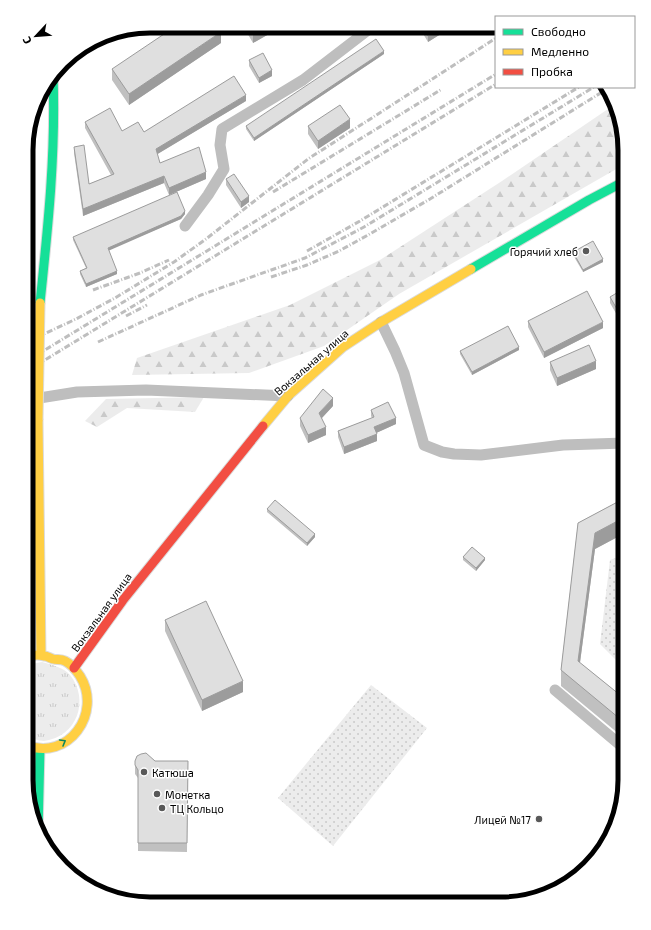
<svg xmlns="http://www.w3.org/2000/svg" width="651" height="930" viewBox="0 0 651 930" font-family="'Exo 2',sans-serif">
  <defs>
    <pattern id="grass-tufts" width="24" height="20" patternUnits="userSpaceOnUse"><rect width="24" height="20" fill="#ececec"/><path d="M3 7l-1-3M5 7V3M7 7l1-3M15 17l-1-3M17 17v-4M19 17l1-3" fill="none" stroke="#c9c9c9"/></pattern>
    <pattern id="forest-firs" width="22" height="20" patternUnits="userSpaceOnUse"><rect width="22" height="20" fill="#ececec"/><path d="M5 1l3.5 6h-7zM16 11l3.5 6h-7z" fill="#c9c9c9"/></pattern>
    <pattern id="park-dots" width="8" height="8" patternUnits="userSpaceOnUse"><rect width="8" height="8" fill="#ececec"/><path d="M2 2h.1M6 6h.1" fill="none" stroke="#c9c9c9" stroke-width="1.8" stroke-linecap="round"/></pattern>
  </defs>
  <rect width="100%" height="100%" fill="#fff"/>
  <path fill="url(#grass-tufts)" d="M42 662C52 665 63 667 70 675 90 700 77 737 44 741 39 741 32 738 26 737V665Z"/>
  <path fill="url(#forest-firs)" d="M615 107 625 150V164L399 294 324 346 249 373 132 375 137 358 290 305 380 260 502 181 608 109Z
    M204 397 195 412 127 408 97 427 85 421 106 399Z"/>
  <path fill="url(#park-dots)" d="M616 558 625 565V660L621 665 600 644 610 560Z
    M371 685 427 728 333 846 278 798Z"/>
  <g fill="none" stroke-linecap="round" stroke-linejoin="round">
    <defs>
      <path id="fast" d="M471 269 589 200 625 181
        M40 303C48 227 56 152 53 75
        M38 833 40 749"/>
      <path id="slow" d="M38 420 41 655
        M263 426 288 396 343 347 381 322 471 269
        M26 657C32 655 38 654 44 656 47 656 50 658 53 659 57 660 61 659 65 661 71 664 76 670 80 676 103 713 68 762 26 745"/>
      <path id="jam" d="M74 668 123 600 263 426"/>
    </defs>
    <use href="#fast" stroke="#dbdbdb" stroke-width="11"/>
    <use href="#slow" stroke="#dbdbdb" stroke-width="11"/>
    <use href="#jam" stroke="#dbdbdb" stroke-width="11"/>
    <path stroke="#bebebe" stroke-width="11" d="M185 226 208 195 224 169 220 145 222 129 303 80 372 27
      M381 322 395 351 404 373 424 445 442 452 454 454 481 455 563 445 625 443
      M27 400 77 392 146 390 288 396
      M555 690 625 749"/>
    <use href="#fast" stroke="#16e098" stroke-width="9"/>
    <use href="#slow" stroke="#ffcf43" stroke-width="9"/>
    <use href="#jam" stroke="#f24e42" stroke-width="9"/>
    <path stroke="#bebebe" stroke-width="3" stroke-dasharray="6 2 1 2" stroke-linecap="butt" d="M273 192 442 89
      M307 251 360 221 579 87
      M271 277 307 265 339 251 368 235 430 199 607 89
      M93 290 140 273 169 260
      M126 316 147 305
      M27 342 76 319 115 298 174 262 206 239 308 159 496 38
      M98 342 201 295 305 258 364 227 594 87
      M27 361 496 74
      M27 371 496 84"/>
    <defs>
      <path id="slow-bridge" d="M38 420 40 303"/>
    </defs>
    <use href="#slow-bridge" stroke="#dbdbdb" stroke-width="11" stroke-linecap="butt"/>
    <use href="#slow-bridge" stroke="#ffcf43" stroke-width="9"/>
  </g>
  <path fill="#c0c0c0" d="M243 26H283L253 43Z
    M340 27H355L343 33Z
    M419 27H444V32L428 42Z
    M221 43 129 105 112 80V69Z
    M384 54 254 141 246 129V126Z
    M249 60 272 76 259 83 249 66Z
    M246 101 157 154 160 163 206 179 169 195 164 183 83 216 74 153V147L89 184 111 175 85 128V122L122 131 144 132Z
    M308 126 350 128 318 149 308 134Z
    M226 179 249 202 241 208 226 185Z
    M185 214 181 219 108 250 117 274 86 287 80 274V271L86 268 73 240V237Z
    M573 252 603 262 583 272 573 255Z
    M610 297 625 300V326L624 327 610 303Z
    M528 321 603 328 544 358 528 327Z
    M519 350 472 375 460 354V351Z
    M550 362 596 369 557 386 550 370Z
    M333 406 322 418 326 435 308 443 300 426V418Z
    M371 410 396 424 376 433 377 441 344 454 338 437V431L372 418 371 416Z
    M625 498V533L595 549 580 663 625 699V739L561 686V670L578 523Z
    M267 509 315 537 307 546 267 512Z
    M463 557 485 560 476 571 463 560Z
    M165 620 243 692 202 711 165 631Z
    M135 761H188L187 852 138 851V778L135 774Z"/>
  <path fill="#9c9c9c" d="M264 26H283L253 43V32Z
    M343 27H355L343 33Z
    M443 27H444V32L428 42V36Z
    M221 32V43L129 105V94Z
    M384 51V54L254 141V138Z
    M272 70V76L259 83V78Z
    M246 95V101L156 155V149Z
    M350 119V128L318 149V141Z
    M206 172V179L169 195V188Z
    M164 176V183L83 216V209Z
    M249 196V202L241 208V202Z
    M185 211V214L181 219 108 251V248Z
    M603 259V262L583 272V270Z
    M117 271V274L86 287V284Z
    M625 320V326L624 327V321Z
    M603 322V328L544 358V352Z
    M519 347V350L472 375V372Z
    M596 361V369L557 386V378Z
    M333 398V406L319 421V413Z
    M396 418V424L374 434V427Z
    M326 427V435L308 443V435Z
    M377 434V441L344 454V447Z
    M625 517V533L595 549 578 677V661L595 533Z
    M315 534V537L307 546V543Z
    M485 558V560L476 571V568Z
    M243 681V692L202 711V700Z"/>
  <path fill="#dfdfdf" stroke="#9c9c9c" d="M176 26H217L221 32 129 94 112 69Z
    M250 26H264L253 32Z
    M422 27H443L428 36Z
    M376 39 384 51 254 138 246 126Z
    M263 53 272 70 259 78 249 60Z
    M234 76 246 95 156 149 160 163 199 147 206 172 169 188 164 176 83 209 74 147 84 145 89 184 114 174 85 122 110 108 122 131 138 122 144 132Z
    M340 105 350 119 318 141 308 126Z
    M234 174 249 196 241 202 226 179Z
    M177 192 185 211 181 216 108 248 117 271 86 284 80 271 87 268 73 237Z
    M593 241 603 259 583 270 573 252Z
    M587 291 603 322 544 352 528 321Z
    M620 291 625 300V320L624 321 610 297Z
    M508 326 519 347 472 372 460 351Z
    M589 345 596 361 557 378 550 362Z
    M323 389 333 398 319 413 326 427 308 435 300 418Z
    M388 402 396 418 374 427 377 434 344 447 338 431 374 417 371 410Z
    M625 498V517L595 533 578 661 625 699V723L561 670 578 523Z
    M275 500 315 534 307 543 267 509Z
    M472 547 485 558 476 568 463 557Z
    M206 601 243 681 202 700 165 620Z
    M146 753 155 761H188L187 843H138V770L135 765V761L137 756 141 754Z"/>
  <defs><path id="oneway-chevron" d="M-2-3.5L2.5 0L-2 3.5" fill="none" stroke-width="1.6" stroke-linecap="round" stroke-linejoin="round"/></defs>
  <use stroke="#0d865b" href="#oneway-chevron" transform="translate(63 742) rotate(-30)"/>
  <g fill="#595959" stroke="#fff" stroke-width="1.5">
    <circle cx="586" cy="251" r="4"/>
    <circle cx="144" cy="772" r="4"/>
    <circle cx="157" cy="794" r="4"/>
    <circle cx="162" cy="808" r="4"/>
    <circle cx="539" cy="819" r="4"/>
  </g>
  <g text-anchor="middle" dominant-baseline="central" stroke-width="3" stroke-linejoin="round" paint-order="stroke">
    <g font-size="11" fill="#000" stroke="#fff" text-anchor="start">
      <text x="578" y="251" text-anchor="end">Горячий хлеб</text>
      <text x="152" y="772">Катюша</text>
      <text x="165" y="794">Монетка</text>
      <text x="170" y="808">ТЦ Кольцо</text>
      <text x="531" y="819" text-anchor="end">Лицей №17</text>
    </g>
    <g font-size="11" fill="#000" stroke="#fff">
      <text transform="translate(311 362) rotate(-41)">Вокзальная улица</text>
      <text transform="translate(101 612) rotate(-54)">Вокзальная улица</text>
    </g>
  </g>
  <path d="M0 0H651V930H0ZM150 33H501A117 117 0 0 1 618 150V780A117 117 0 0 1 501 897H150A117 117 0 0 1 33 780V150A117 117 0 0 1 150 33Z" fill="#fff" fill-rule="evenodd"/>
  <path fill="none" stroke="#000" stroke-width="5" d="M150 33H501A117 117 0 0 1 618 150V780A117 117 0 0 1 501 897H150A117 117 0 0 1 33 780V150A117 117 0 0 1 150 33Z"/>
  <rect x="495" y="16" width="140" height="72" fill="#ffffff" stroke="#999999"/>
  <rect x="503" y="29" width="20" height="6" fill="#16e098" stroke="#999999"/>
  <text x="531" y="36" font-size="12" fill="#000000">Свободно</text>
  <rect x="503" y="49" width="20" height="6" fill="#ffcf43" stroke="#999999"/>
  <text x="531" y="56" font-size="12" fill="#000000">Медленно</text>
  <rect x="503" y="69" width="20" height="6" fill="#f24e42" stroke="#999999"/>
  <text x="531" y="76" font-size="12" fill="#000000">Пробка</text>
  <g transform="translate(36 36) rotate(244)" stroke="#ffffff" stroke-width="3" paint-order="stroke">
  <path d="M0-3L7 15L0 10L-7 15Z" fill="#000000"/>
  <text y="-6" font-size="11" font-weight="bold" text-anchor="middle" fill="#000000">С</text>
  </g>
</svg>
